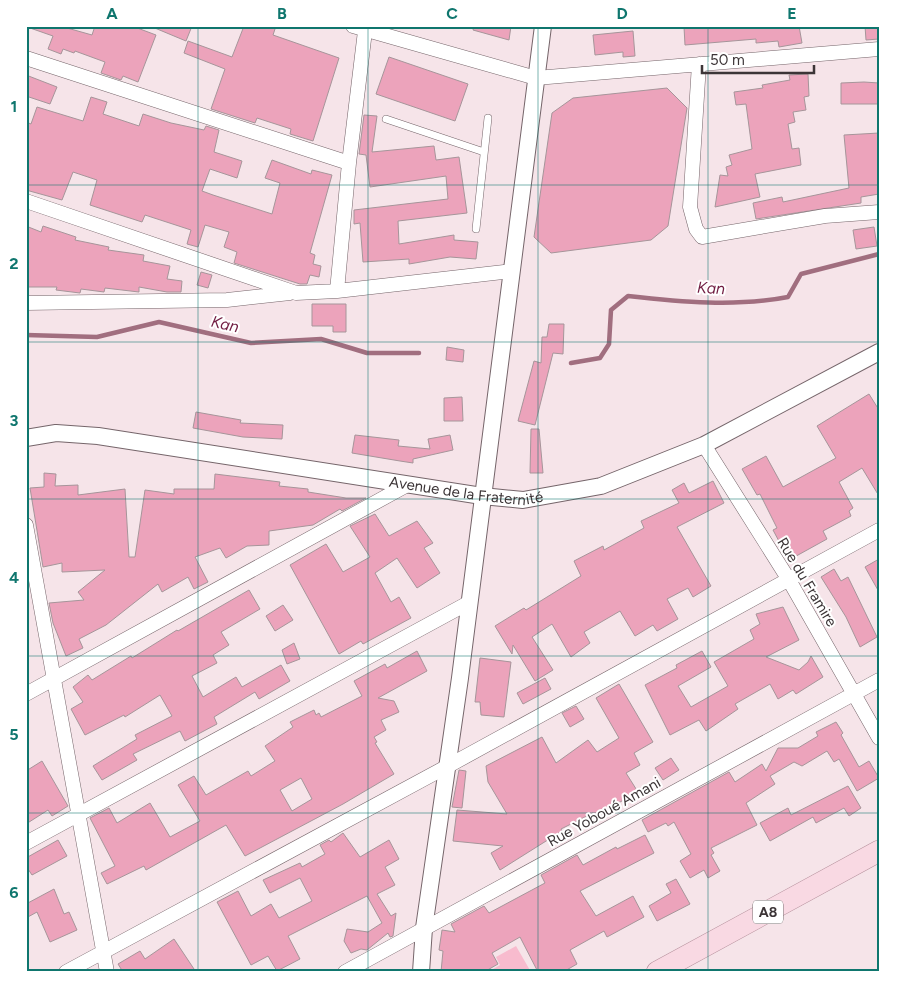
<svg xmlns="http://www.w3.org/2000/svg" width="905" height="998" viewBox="0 0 905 998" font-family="Figtree,sans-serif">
  <rect width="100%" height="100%" fill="#f6e4e9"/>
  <path fill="#f8bbce" d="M516 946 531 972H488L500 965 496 957Z"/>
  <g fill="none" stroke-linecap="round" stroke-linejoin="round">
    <path stroke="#a16e7f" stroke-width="4.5" d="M26 335 97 337 159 322 251 343 321 339 367 353H419
      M571 363 600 358 609 344 611 310 628 296C680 302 737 307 788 297L801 274 879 254"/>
  </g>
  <path fill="#eca3bb" stroke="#a6959a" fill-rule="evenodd" d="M30 26H60L92 35 95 26H132L156 35 138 82 123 76 121 80 101 73 105 62 75 51 74 53 63 49 61 54 48 49 53 36 30 28Z
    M150 26H192L186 41Z
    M244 26H276L273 35 339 58 313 141 290 134 291 129 257 118 255 123 211 109 225 69 184 53 188 41 232 57Z
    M474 26H511L509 40 473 30Z
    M799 26 802 43 779 47 778 41 756 43V39L685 45 684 27Z
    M865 26H879V39L866 40Z
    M633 31 635 56 623 57V52L595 55 593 35Z
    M389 57 468 84 455 121 376 94Z
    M808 74 809 96 804 97 806 110 793 112 795 122 788 124 792 149 799 148 801 165 755 174 760 197 715 207 720 175 728 176 726 167 732 165 729 155 752 149 746 104 736 105 734 92 763 88 762 85 790 80 789 75Z
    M26 75 57 87 50 104 26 96Z
    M864 82 879 83V104H841V83Z
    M667 88 687 108 668 226 651 240 551 253 534 237 552 113 573 98Z
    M91 97 107 102 103 114 139 126 143 114 171 123 204 130 206 126 219 130 214 152 242 161 237 178 210 169 202 191 213 195 272 214 280 183 265 178 272 160 311 174 312 170 332 175 310 253 315 255 313 264 321 266 319 277 310 275 307 284H300L234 263 237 252 224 247 229 232 205 225 198 247 187 244 191 230 145 215 142 222 90 205 97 180 73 172 62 200 26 190V122L31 124 37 107 83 121Z
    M364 115 377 116 372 152 434 146 436 160 459 157 467 213 398 221 399 244 454 235V240L478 242 476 259 450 257 409 264V259L363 262 360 223 354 224V210L448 199 446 176 370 187 366 155 359 154Z
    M879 133V194L861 197V203L756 219 753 203 782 197 783 202 849 188 844 135Z
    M26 226 41 232 43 226 76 237 75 240 109 247 108 250 144 255 143 261 170 266 167 279 182 281 181 292H167L139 287V292L105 288 104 292 81 289 80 293 56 290 57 287H26Z
    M874 227 877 246 856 249 853 230Z
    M201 272 212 275 208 288 197 285Z
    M312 304H346V332H333V326H312Z
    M549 324H564L563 354 553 353 535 425 518 421 534 361 541 363 542 337H547Z
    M447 347 464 350 463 362 446 360Z
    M869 394 879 410V496L862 468 839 482 853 508 849 511 851 516 823 531 827 539 789 560 773 530 777 528 760 494 757 495 742 469 766 456 783 487 836 458 817 426Z
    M462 397 463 421H444V398Z
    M196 412 241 420 240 423 283 425 282 439 243 437 193 428Z
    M531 429H539L543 473H530Z
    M355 435 399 440 398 446 430 449 428 439 450 435 453 450 413 459V463L400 461 352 453Z
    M44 473 56 474 55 486 78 485V495L125 489 129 557H135L145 490 174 494V489H214L215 474 280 482 279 486 308 489V492L346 498H366L342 511 340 509 313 525 269 531V545L247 546 226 558 220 548 195 557 208 582 194 589 188 577 162 592 158 584 106 625 79 639 83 648 66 656 53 623 49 603 84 600 78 592 105 570 62 572V563L43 567 30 488 44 487Z
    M713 481 724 503 677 527 711 586 693 597 688 588 667 599 678 619 657 631 653 625 635 636 620 611 584 632 590 643 571 657 552 624 532 637 553 670 535 681 513 645 512 654 495 626 524 608 526 610 581 576 574 561 603 546 604 550 644 528 641 521 679 503 672 490 684 483 689 493Z
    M375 514 389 536 417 521 433 543 424 548 440 573 417 588 397 558 375 573 391 602 399 597 411 618 363 644 361 641 339 654 290 565 326 544 343 572 370 557 350 526Z
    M879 559V592L865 567Z
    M834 569 841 581 848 577 877 637 860 647 846 617 821 577Z
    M249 590 260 609 221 632 229 645 213 655 217 663 192 676 203 697 236 677 242 687 281 665 290 681 259 699 255 692 214 717 217 724 185 741 180 731 133 754 137 760 102 780 93 766 137 739 135 735 172 716 160 695 125 717 124 715 85 735 71 709 83 702 73 687 88 675 92 680 131 656 132 658 177 630 178 631Z
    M283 605 293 620 275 631 266 616Z
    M783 607 799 640 766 657 799 670 808 662 811 656 823 677 796 694 793 690 778 699 770 684 735 704 738 709 706 731 699 720 670 735 645 685 677 668 676 665 702 651 711 667 678 686 691 707 728 686 714 662 754 639 750 630 760 624 756 614Z
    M294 643 300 659 287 664 282 650Z
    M417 651 427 671 378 698 394 701 399 712 381 720 386 730 374 737 377 742 375 743 394 774 343 804 245 856 226 825 146 870 144 866 107 884 101 873 115 866 90 818 109 808 117 823 150 803 170 837 200 821 178 785 194 776 206 795 248 771 251 776 275 761 265 746 293 727 290 722 314 710 316 715 319 713 321 717 362 696 354 681 385 664 387 668ZM301 778 312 799 292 811 280 790Z
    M480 658 511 662 504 717 481 715 480 702H475Z
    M545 678 551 689 523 704 517 693Z
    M619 684 653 742 634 753 640 765 626 773 638 792 595 816 593 813 561 829 562 831 500 870 491 853 503 846 453 841 457 810 507 814 488 782 486 766 542 737 556 763 588 740 597 752 619 738 596 698Z
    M576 706 584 719 570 727 562 713Z
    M836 722 843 733 841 735 859 767 869 761 879 778 857 791 839 759 834 762 827 751 802 766 794 762 770 776 775 784 746 803 757 825 711 848 714 853 711 855 720 871 708 878 704 870 690 878 680 861 691 854 674 822 668 826 666 823 648 832 642 820 729 772 735 782 762 764 766 771 778 748H798L818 736 816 732Z
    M671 758 679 770 663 780 655 768Z
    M42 761 68 806 52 816 48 810 26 824V771Z
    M459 770 466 771 462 808 452 807Z
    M848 786 861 808 849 816 844 808 816 823 813 817 770 841 760 823 788 808 791 815Z
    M343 833 360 857 389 840 399 859 385 867 395 885 377 894 391 916 396 913 393 936 390 937 388 933 367 950 361 949 351 953 344 941 347 929 368 932 382 923 367 896 288 936 300 959 277 971 268 956 251 965 217 902 238 891 251 916 271 904 279 918 312 901 300 878 270 893 263 880 300 863 302 867 325 854 320 845 329 840 331 842Z
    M645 835 654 853 580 891 596 916 633 896 644 917 607 937 604 931 570 950 577 964 563 972H538L520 937 492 953 498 964 484 972H441L443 951 439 950 442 930 455 932 451 924 484 906 489 913 545 883 541 875 577 855 583 865 616 847 617 849Z
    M58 840 67 856 32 875 26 866V858Z
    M676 879 690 904 657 921 649 906 671 893 666 884Z
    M54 889 64 914 69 912 77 930 50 942 37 912 26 918V904Z
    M174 939 196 972H123L118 964 140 951 145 959Z"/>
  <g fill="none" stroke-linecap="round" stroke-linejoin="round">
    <defs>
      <path id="service" d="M386 119 484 152
        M476 229 488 118"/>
      <path id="minor" d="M353 26 536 78 879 49
        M26 58 349 163
        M699 64 690 207 696 229 702 237 825 216 879 212
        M26 201 296 293 337 291 512 271
        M337 291 349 163 365 31
        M26 303 227 300 290 293
        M704 445 789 580 879 738
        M26 525 107 972
        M26 694 409 484
        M26 843 470 602
        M66 972 448 766 879 530
        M345 972 879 680"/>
      <g id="tertiary">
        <path id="s1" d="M26 438 56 433 98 436 482 496 523 500 601 486 704 445 879 352"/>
        <path d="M421 972 424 928 460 678 543 26"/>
      </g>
      <path id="primary" d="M657 972 879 851"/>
    </defs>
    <use href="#service" stroke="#75656a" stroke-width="8"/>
    <use href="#minor" stroke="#75656a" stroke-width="15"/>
    <use href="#tertiary" stroke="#75656a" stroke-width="18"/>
    <use href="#primary" stroke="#b48f9b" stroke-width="22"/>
    <use href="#service" stroke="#fff" stroke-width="7"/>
    <use href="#minor" stroke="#fff" stroke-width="14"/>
    <use href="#tertiary" stroke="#fff" stroke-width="16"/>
    <use href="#primary" stroke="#f9d9e3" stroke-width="21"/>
  </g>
  <path fill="none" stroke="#0f766e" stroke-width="1" stroke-opacity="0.55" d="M198 26V972M368 26V972M538 26V972M708 26V972M26 185H879M26 342H879M26 499H879M26 656H879M26 813H879"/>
  <g text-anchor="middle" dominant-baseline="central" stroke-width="4" stroke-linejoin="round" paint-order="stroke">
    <rect fill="#fff" stroke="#767273" stroke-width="1" x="753" y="900.5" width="30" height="23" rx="4"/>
    <g font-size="14" font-weight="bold" fill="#3c3537">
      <text x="768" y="912">A8</text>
    </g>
    <g font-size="15" fill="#3c3537" stroke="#fff">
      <text stroke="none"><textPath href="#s1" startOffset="445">Avenue de la Fraternité</textPath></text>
      <text transform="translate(807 582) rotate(59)">Rue du Framire</text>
      <text transform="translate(604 812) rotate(-29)">Rue Yoboué Amani</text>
    </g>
    <g font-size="16" font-style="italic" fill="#711d42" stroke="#fff">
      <text transform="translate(711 288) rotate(3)">Kan</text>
      <text transform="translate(225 324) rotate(13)">Kan</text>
    </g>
  </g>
  <rect width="905" height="998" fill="none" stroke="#ffffff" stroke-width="55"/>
  <path d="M702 65v8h112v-8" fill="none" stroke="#3c3537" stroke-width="2.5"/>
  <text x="710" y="65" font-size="15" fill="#3c3537" stroke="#ffffff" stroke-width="4" paint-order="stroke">50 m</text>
  <rect x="28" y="28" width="850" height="942" fill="none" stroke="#0f766e" stroke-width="2"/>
  <g font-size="16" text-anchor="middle" font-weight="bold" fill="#0f766e">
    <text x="112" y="19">A</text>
    <text x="282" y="19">B</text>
    <text x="452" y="19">C</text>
    <text x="622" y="19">D</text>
    <text x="792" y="19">E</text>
    <text x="14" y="112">1</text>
    <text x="14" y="269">2</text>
    <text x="14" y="426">3</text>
    <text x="14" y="583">4</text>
    <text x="14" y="740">5</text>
    <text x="14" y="898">6</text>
  </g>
</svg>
